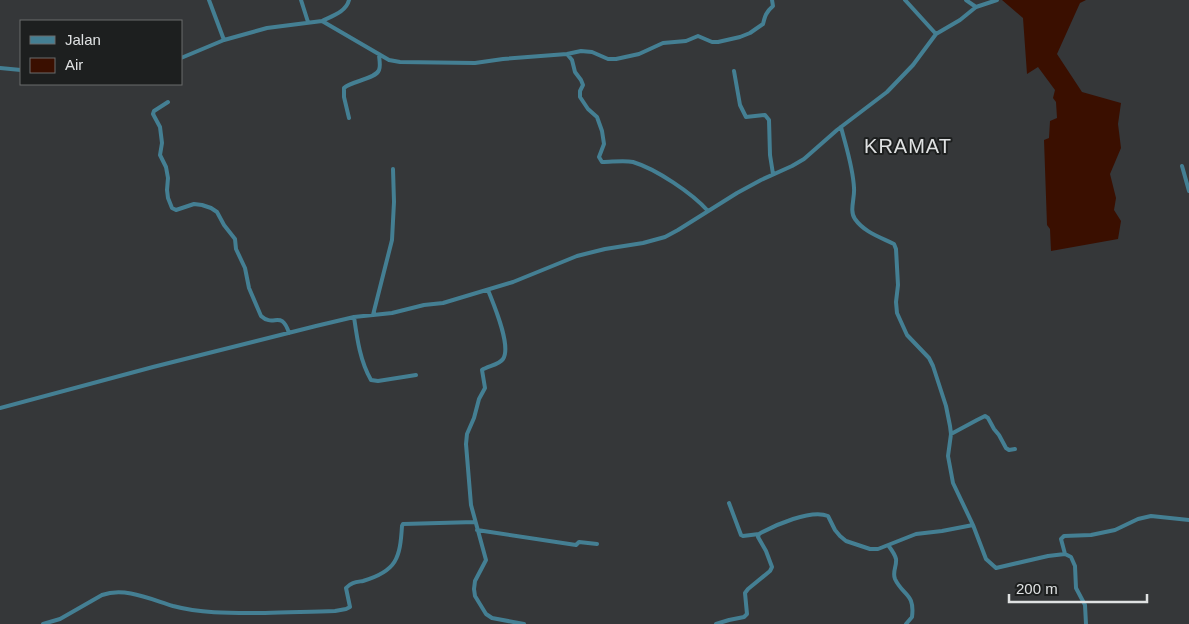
<svg xmlns="http://www.w3.org/2000/svg" width="1189" height="624" viewBox="0 0 1189 624" font-family="Helvetica,sans-serif">
  <rect width="100%" height="100%" fill="#353739"/>
  <path fill="#3a0f00" d="M1002 0H1086L1080 3 1057 54 1082 92 1121 103 1118 124 1121 148 1110 174 1116 198 1114 210 1121 221 1118 239 1051 251 1050 229 1047 225 1044 140 1049 138 1050 121 1057 118 1056 102 1053 98 1055 90 1038 67 1027 74 1023 18Z"/>
  <g fill="none" stroke-linecap="round" stroke-linejoin="round">
    <path stroke="#447f93" stroke-width="4" d="M209 0 224 40
      M301 0 308 22
      M905 0 936 34
      M966 0 976 7
      M322 21C332 16 346 12 349 0
      M567 54 572 60 575 72 581 80 583 85 580 91V97L588 109 597 117 602 131 604 144 599 157 602 162C612 162 624 160 633 162 656 169 692 193 708 211
      M181 58 224 40 267 28 322 21 389 60 400 62 475 63 503 59 567 54 581 51 592 52 608 59H616L639 54 663 43 686 41 698 36 712 42H718L740 37 750 33 763 24C765 16 766 12 773 6L772 0
      M0 68 21 70
      M734 71 740 105 746 117 765 115 769 120 770 155 773 174
      M168 102 154 111 153 114 160 127 162 143 160 155 166 167 168 178 167 190 168 198 172 208 176 210 194 204 202 205 211 208 217 212 224 225 235 239 236 249 245 268 249 288 261 316C274 328 281 309 289 333
      M349 118 344 97V88C351 81 376 79 379 70 381 66 379 59 379 54
      M841 127C846 147 853 167 854 188 855 198 849 211 855 219 864 232 880 237 894 244L896 249 898 285 896 302 897 313 907 335 929 358 933 366 946 406 950 426 951 434 948 456 953 483 973 525 986 559 996 568 1048 556 1065 554 1071 557 1075 566 1076 588 1085 605 1086 624
      M1182 166 1189 191
      M488 290C493 303 512 346 503 359 499 365 488 366 482 370L485 388 479 399 474 418 467 434 466 444 471 505 486 560 475 581 474 589 475 596 486 614 492 618 524 624
      M373 315 392 240 394 202 393 169
      M354 317C357 338 360 361 371 380L378 381 416 375
      M0 408 153 367 316 326 354 317 392 313 424 305 443 303 513 282 577 256 605 249 643 243 665 237 678 230 737 193 761 180 792 166 804 159 837 130 887 92 913 65 936 34 960 20 976 7 997 0
      M951 434 977 420 985 416 988 418 994 429 999 435 1006 448 1009 450 1015 449
      M729 503 741 535 743 536 759 534
      M477 530 576 545 579 542 597 544
      M888 545C891 549 895 554 896 559 897 566 892 572 895 579 903 596 915 593 912 617L906 624
      M1065 554 1061 539 1064 536 1091 535 1115 530 1138 519 1151 516 1189 520
      M43 624 60 619 102 595C125 587 150 599 173 606 203 614 234 613 265 613 288 612 312 612 335 611L346 609 350 607 346 588C351 582 357 582 363 581 397 571 400 558 402 526L403 524 475 522
      M716 624 729 620 744 617 747 614 745 593 748 589 770 571 772 567 766 551 758 537 759 534C775 525 811 509 828 516L835 530 840 536 846 541 870 549H878L916 534 942 531 973 525"/>
  </g>
  <g text-anchor="middle" dominant-baseline="central" stroke-width="4" stroke-linejoin="round" paint-order="stroke">
    <g font-size="20" letter-spacing="1" fill="#dfe1e2" stroke="#1d1f1f">
      <text x="908" y="146">KRAMAT</text>
    </g>
  </g>
  <rect x="20" y="20" width="162" height="65" fill="#1d1f1f" stroke="#6b6d6d"/>
  <rect x="30" y="36" width="25" height="8" fill="#447f93" stroke="#6b6d6d"/>
  <text x="65" y="45" font-size="15" fill="#dfe1e2">Jalan</text>
  <rect x="30" y="58" width="25" height="15" fill="#3a0f00" stroke="#6b6d6d"/>
  <text x="65" y="70" font-size="15" fill="#dfe1e2">Air</text>
  <path d="M1009 594v8h138v-8" fill="none" stroke="#dfe1e2" stroke-width="2.5"/>
  <text x="1016" y="594" font-size="15" fill="#dfe1e2" stroke="#1d1f1f" stroke-width="4" paint-order="stroke">200 m</text>
</svg>
